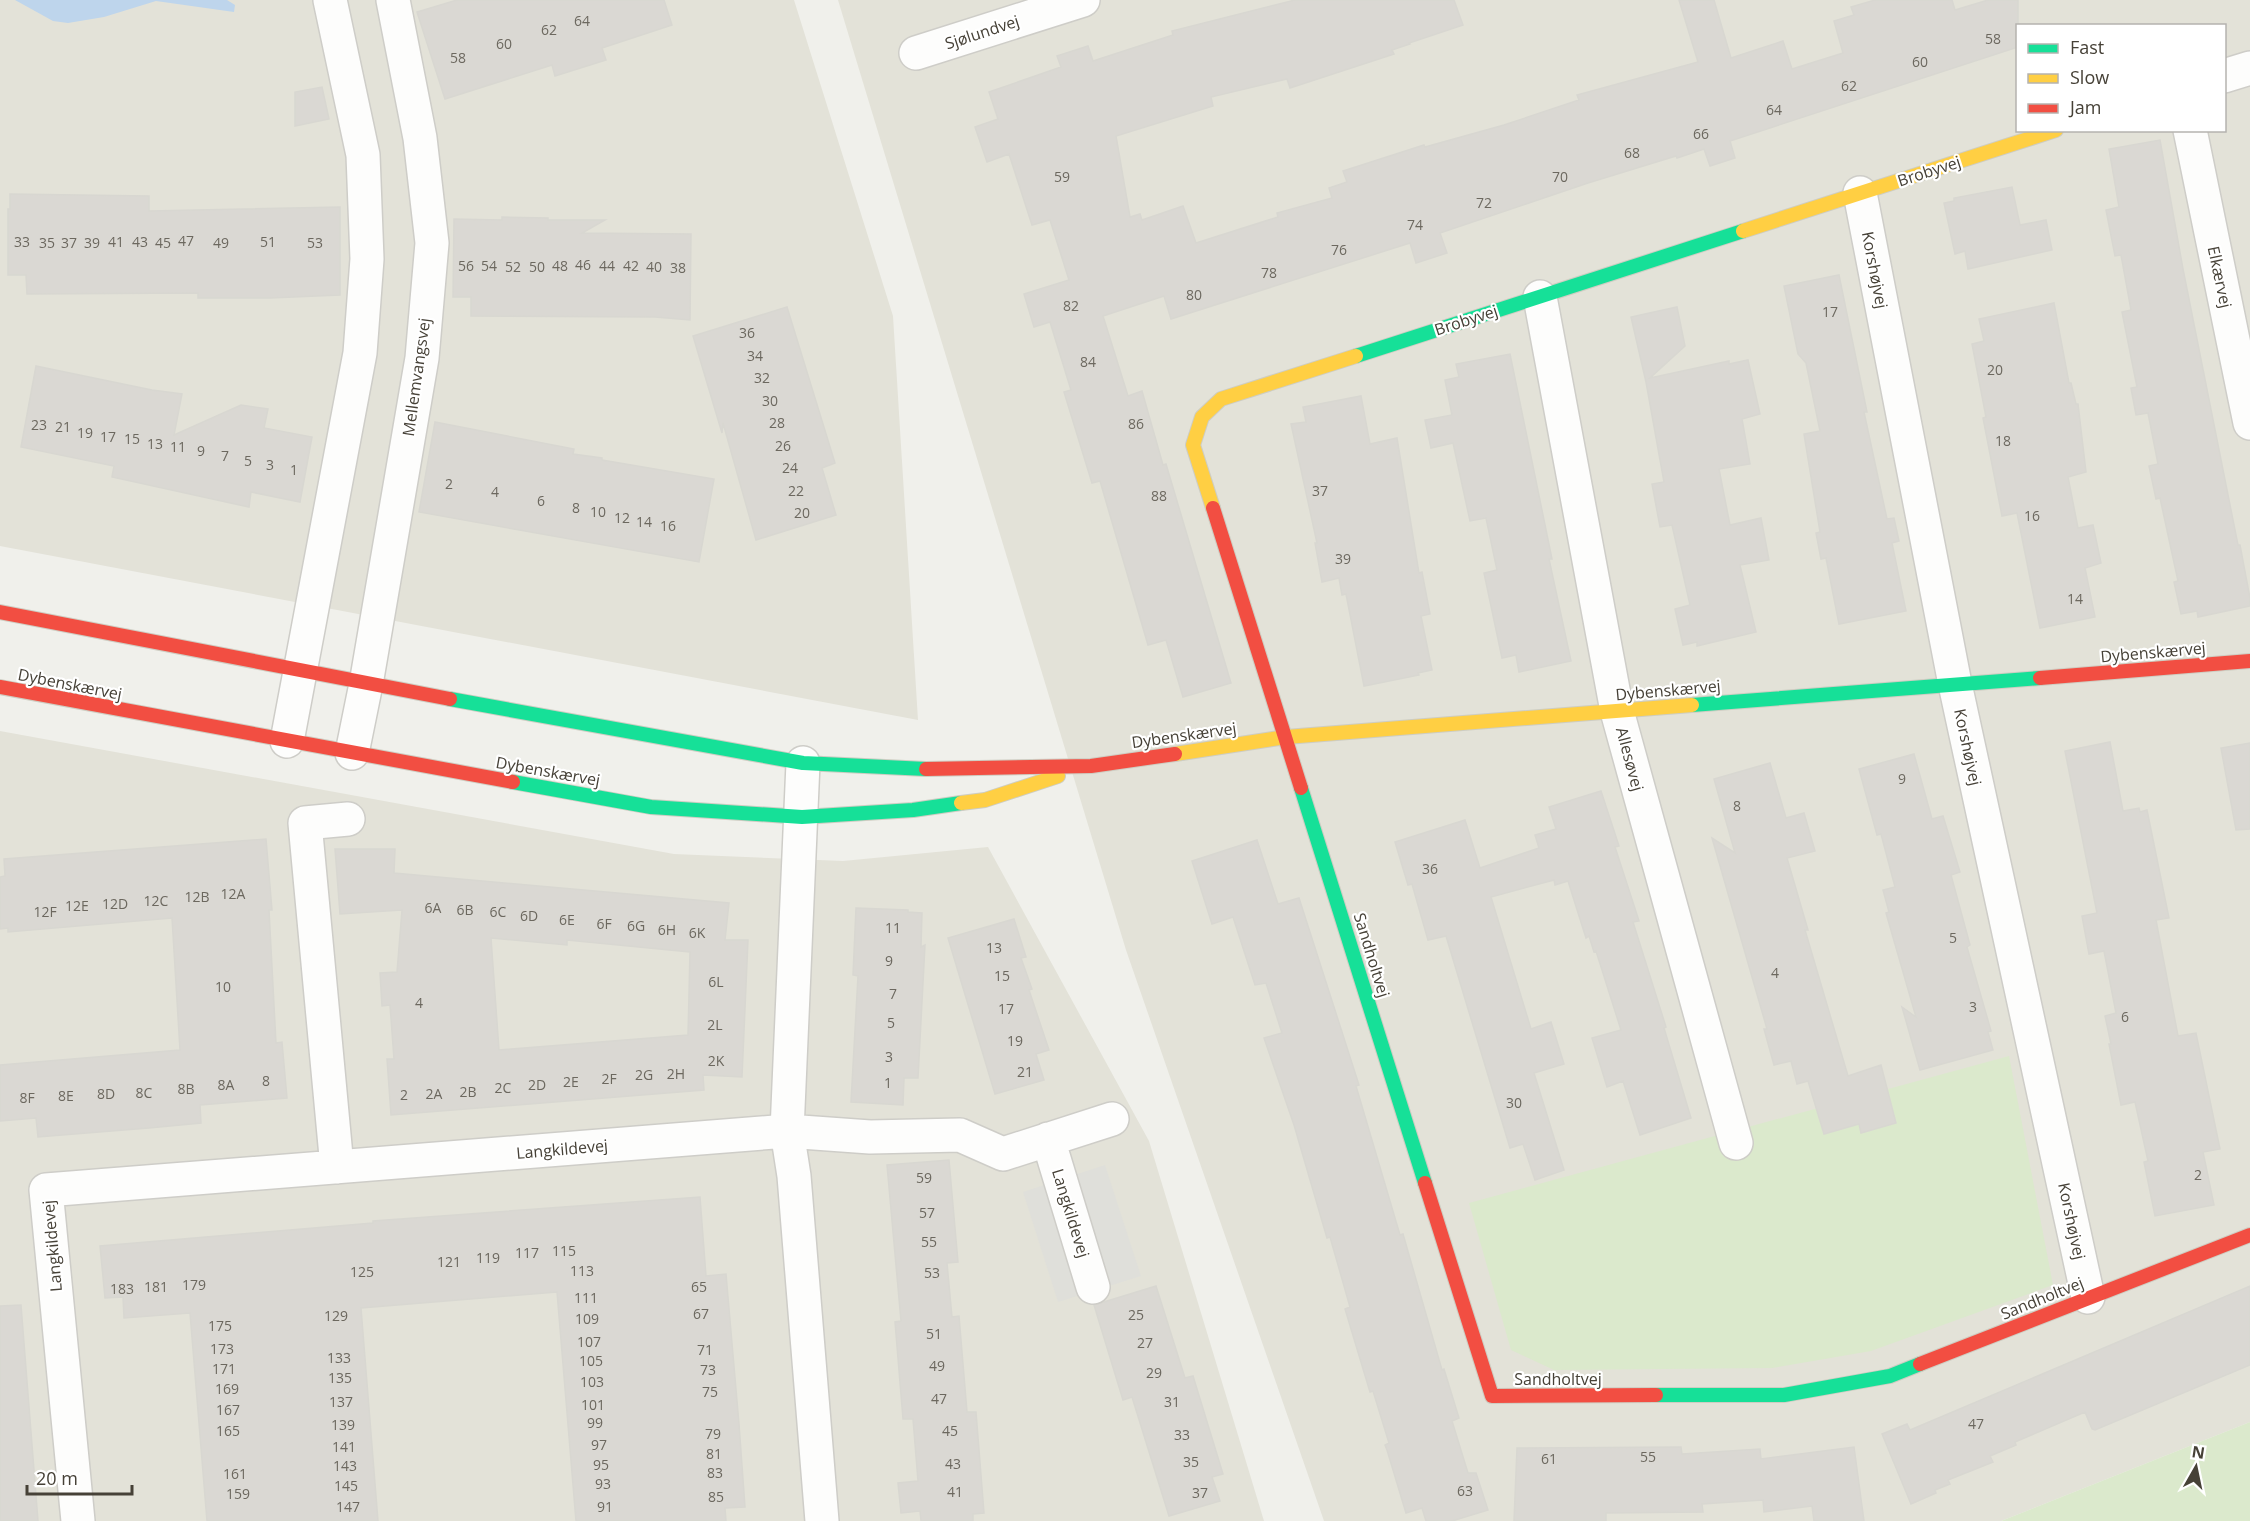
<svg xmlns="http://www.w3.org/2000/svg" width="2250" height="1521" viewBox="0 0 2250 1521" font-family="'Open Sans',sans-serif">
  <rect width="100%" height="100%" fill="#f0f0eb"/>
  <path fill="#e3e2d8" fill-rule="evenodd" d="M0 0H794L893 316 918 720 0 546Z
    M838 0H2250V1422L2001 1521H1324L1126 950ZM2018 26H2224V130H2018Z
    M0 731 674 854 843 861 988 847 1149 1141 1264 1521H0Z"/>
  <path fill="#dbe9cc" d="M2009 1056 2053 1285 1871 1351 1772 1368 1554 1370 1511 1350 1469 1203Z
    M2250 1422V1521H2001Z"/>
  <path fill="#dfdfda" d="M1105 1165 1141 1276 1058 1302 1023 1192Z"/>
  <path fill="#bed5ec" d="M15 0H227L235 5 234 12 156 1 104 17 68 23 53 21Z"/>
  <path fill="#dad8d3" stroke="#d8d7d1" stroke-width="1.5" fill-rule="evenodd" d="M457 0H664L672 25 602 48 606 60 555 76 552 65 445 99 417 12Z
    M1295 0H1454L1463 25 1409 43 1410 44 1392 50 1394 54 1290 88 1287 79 1211 97 1213 106 1116 136 1130 217 1140 214 1142 220 1183 206 1196 243 1278 217 1277 213 1332 198 1329 188 1347 182 1343 171 1424 145 1425 147 1504 125 1579 100 1577 95 1698 62 1679 0H1714L1731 58 1783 41 1792 69 1843 53 1834 21 1854 15 1851 7 1875 0H1952L1955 10 1988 0H2018V47L1730 141 1735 158 1710 166 1704 149 1677 158 1676 156 1588 183 1440 233 1447 253 1416 263 1410 243 1171 319 1164 296 1103 316 1128 396 1142 391 1163 465 1166 464 1231 683 1183 697 1166 640 1148 645 1100 481 1092 483 1064 392 1071 390 1050 322 1034 327 1024 294 1069 280 1050 220 1032 225 1009 154 987 162 975 127 998 119 989 92 1061 67 1057 56 1088 46 1093 61 1173 35 1172 31Z
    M322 87 329 119 295 126V92Z
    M2160 140 2183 269 2238 545H2240L2250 598V606L2198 617 2197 611 2181 614 2174 582 2178 581 2160 498 2156 499 2149 466 2158 464 2148 413 2136 415 2131 388 2137 387 2122 312 2131 310 2121 255 2115 256 2106 210 2119 207 2109 149Z
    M2012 187 2020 225 2046 220 2052 250 1968 269 1965 251 1955 254 1944 203 1954 201V198Z
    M10 194 149 196V211L340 207V295L270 298H198V293L27 294 26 275H8V209H10Z
    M502 217 548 218V220H605L582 233 691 234 690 320 655 317 471 316V297H453L454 219 502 220Z
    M1839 275 1867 412H1864L1887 519 1894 518 1899 541 1892 543 1906 611 1839 624 1826 558 1821 559 1816 533 1820 532 1804 434 1820 431 1806 363 1798 354 1784 286Z
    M2054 303 2069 383H2071L2076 404H2078L2086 472 2068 477 2078 528 2093 525 2101 563 2085 568 2095 617 2040 628 2017 513 2002 516 1983 418 1986 417 1972 344 1984 341 1979 319Z
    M787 307 835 463 822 468 836 515 756 540 723 423 722 433 693 336Z
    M1677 307 1685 346 1650 378 1729 361V364L1748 360 1760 414 1742 419 1750 464 1719 469 1730 525 1761 518 1769 560 1740 565 1756 632 1697 646V642L1683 645 1675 609 1690 605 1672 525 1660 527 1652 484 1664 482 1646 382 1631 317Z
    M1510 354 1552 559H1549L1571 661 1519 672 1516 655 1502 658 1484 573 1497 570 1486 518 1470 521 1453 443 1431 448 1425 420 1452 415 1445 380 1459 377 1456 364Z
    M36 366 152 390 182 394 174 435 241 405 268 409 264 428 312 437 300 502 251 492 249 507 112 477 114 466 21 447Z
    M1361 396 1370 444 1397 438 1419 573 1422 572 1430 614 1421 616 1432 670 1418 673 1419 675 1364 686 1346 594 1342 595 1339 578 1322 582 1315 543H1317L1291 424 1306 422 1303 407Z
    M435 422 574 449 573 454 602 458V460L714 479 699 562 419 512Z
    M2110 742 2123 811 2139 808 2140 812 2147 810 2169 918 2156 920 2178 1036 2196 1033 2220 1149 2203 1152 2214 1205 2155 1216 2144 1162 2148 1161 2135 1102 2121 1105 2109 1044H2111L2105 1016 2116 1013 2104 951 2089 954 2082 916 2097 913 2065 751Z
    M2250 743V829L2236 830 2221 748Z
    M1914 754 1932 819 1943 816 1960 872 1951 875 1970 945 1967 947 1991 1031 1988 1032 1993 1050 1920 1070 1902 1007 1916 1017 1886 913 1889 912 1883 890 1895 887 1881 834 1877 835 1859 769Z
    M1770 763 1786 818 1804 813 1815 851 1787 858 1808 930H1805L1848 1076 1881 1065 1896 1123 1861 1133 1859 1124 1824 1134 1808 1081 1797 1084 1791 1061 1774 1065 1764 1029H1767L1712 838 1735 853 1714 779Z
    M1601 791 1619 846 1615 847 1639 921 1633 922 1666 1027 1664 1028 1691 1118 1640 1135 1623 1081 1607 1087 1592 1038 1621 1030 1596 951 1594 952 1589 936 1586 938 1568 881 1555 885 1554 880 1491 897 1531 1029 1551 1022 1564 1064 1534 1073 1564 1170 1535 1180 1523 1144 1510 1148 1446 936 1428 940 1412 884 1408 885 1395 842 1465 820 1480 868 1539 848 1535 835 1556 829 1549 807Z
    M266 839 272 910H269L276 1043 282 1042 287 1098 200 1105 201 1123 149 1128 38 1137 36 1118 0 1121V1065L180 1050 172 918 8 932V928L0 929V877L5 876 4 859Z
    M1257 840 1278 904 1299 898 1359 1085 1356 1086 1400 1235 1403 1234 1442 1370 1444 1369 1459 1418 1452 1421 1468 1473H1476L1488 1510 1452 1521H1426L1422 1508 1406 1513 1387 1450 1385 1445 1389 1443 1373 1391 1370 1392 1345 1309 1350 1307 1330 1237 1327 1238 1294 1125 1264 1038 1282 1033 1266 983 1255 985 1233 917 1212 924 1192 861Z
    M335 849H395L394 873 729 903 725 940H748L742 1077 703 1075 704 1090 391 1115 387 1059H394L390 1005 382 1006 380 973 397 972 402 910 340 914ZM491 938 567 945V940L690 952 688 1035 499 1050Z
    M856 908 908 910V912L922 913 921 947 925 945 918 1078H904L903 1105 851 1102 858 976 853 975Z
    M1014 919 1026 957 1021 958 1032 989 1029 990 1049 1050 1036 1054 1044 1080 995 1094 948 938Z
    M949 1160 958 1262 947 1263 952 1317 959 1316 967 1412H976L984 1513 973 1514V1521H921L920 1511 901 1513 898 1483 918 1481 913 1419H903L895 1322 901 1321 887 1165Z
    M700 1197 706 1276 726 1274 739 1424 745 1507 725 1508 726 1521H576L557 1292 361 1308 378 1521H207L190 1313 124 1318 123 1297 105 1298 100 1246 373 1223V1221Z
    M1156 1286 1185 1378 1193 1376 1223 1474 1212 1477 1220 1501 1169 1516 1132 1397 1123 1400 1094 1305Z
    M2250 1286V1365L2095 1430 2092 1429 2085 1412 2015 1442 2016 1445 1990 1456 1993 1462 1948 1480 1950 1484 1935 1490 1936 1493 1911 1504 1882 1434 1907 1424 1910 1430Z
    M21 1305 38 1521H0V1306Z
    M1681 1447 1682 1454 1760 1449 1761 1459 1854 1447 1864 1521H1814L1812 1506 1764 1512 1763 1500 1702 1504 1703 1512 1606 1513V1521H1514L1517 1448Z"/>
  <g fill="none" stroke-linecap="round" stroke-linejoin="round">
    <defs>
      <path id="street" d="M916 53 1083 0
        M2224 76 2250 68
        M2190 130 2250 423
        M1860 193 1955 684 2088 1297
        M1540 297 1617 711 1736 1143
        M287 741 360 353 367 259 363 155 330 0
        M352 753 366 684 422 358 432 243 420 138 393 0
        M1048 1139 1093 1287
        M337 1167 305 823 348 819
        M78 1521 46 1190 787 1131 803 763
        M822 1521 794 1176 787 1131 870 1137 960 1135 1003 1154 1112 1119"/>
      <path id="fast" d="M1356 356 1743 231
        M450 699 803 763 926 769
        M1692 705 2040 678
        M513 782 651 807 802 817 913 810 961 803
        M1301 788 1425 1183
        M1656 1395H1784L1890 1376 1920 1364"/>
      <path id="slow" d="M1743 231 2056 130
        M1213 508 1193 445 1202 417 1221 399 1356 356
        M1175 754 1286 737 1692 705
        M961 803 985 800 1058 776"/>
      <path id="jam" d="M1213 508 1301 788
        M0 612 450 699
        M2040 678 2250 661
        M0 687 513 782
        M926 769 1091 766 1175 754
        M1425 1183 1492 1396 1656 1395
        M1920 1364 2250 1235"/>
    </defs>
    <use href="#street" stroke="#cecdc8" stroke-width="36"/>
    <use href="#fast" stroke="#cecdc2" stroke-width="16"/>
    <use href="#slow" stroke="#cecdc2" stroke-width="16"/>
    <use href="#jam" stroke="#cecdc2" stroke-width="16"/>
    <use href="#street" stroke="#fdfdfc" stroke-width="33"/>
    <use href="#fast" stroke="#16e098" stroke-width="14"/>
    <use href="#slow" stroke="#ffcf43" stroke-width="14"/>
    <use href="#jam" stroke="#f24e42" stroke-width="14"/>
  </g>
  <g text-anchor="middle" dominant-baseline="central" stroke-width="4.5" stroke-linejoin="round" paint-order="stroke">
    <g font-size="14" fill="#6c685f">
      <text x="582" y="20">64</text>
      <text x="549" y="29">62</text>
      <text x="1993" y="38">58</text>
      <text x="504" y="43">60</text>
      <text x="458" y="57">58</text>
      <text x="1920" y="61">60</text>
      <text x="1849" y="85">62</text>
      <text x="1774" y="109">64</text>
      <text x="1701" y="133">66</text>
      <text x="1632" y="152">68</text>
      <text x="1062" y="176">59</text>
      <text x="1560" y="176">70</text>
      <text x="1484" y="202">72</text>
      <text x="1415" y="224">74</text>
      <text x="186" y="240">47</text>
      <text x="22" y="241">33</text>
      <text x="116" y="241">41</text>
      <text x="140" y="241">43</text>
      <text x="268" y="241">51</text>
      <text x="47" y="242">35</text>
      <text x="69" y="242">37</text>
      <text x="92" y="242">39</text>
      <text x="163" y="242">45</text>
      <text x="221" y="242">49</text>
      <text x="315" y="242">53</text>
      <text x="1339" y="249">76</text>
      <text x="583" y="264">46</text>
      <text x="466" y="265">56</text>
      <text x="489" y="265">54</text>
      <text x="560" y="265">48</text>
      <text x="607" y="265">44</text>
      <text x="631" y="265">42</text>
      <text x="513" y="266">52</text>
      <text x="537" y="266">50</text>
      <text x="654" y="266">40</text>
      <text x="678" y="267">38</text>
      <text x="1269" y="272">78</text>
      <text x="1194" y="294">80</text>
      <text x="1071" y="305">82</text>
      <text x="1830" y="311">17</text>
      <text x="747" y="332">36</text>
      <text x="755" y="355">34</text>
      <text x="1088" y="361">84</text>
      <text x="1995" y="369">20</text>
      <text x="762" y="377">32</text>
      <text x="770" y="400">30</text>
      <text x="777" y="422">28</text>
      <text x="1136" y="423">86</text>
      <text x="39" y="424">23</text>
      <text x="63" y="426">21</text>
      <text x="85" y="432">19</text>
      <text x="108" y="436">17</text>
      <text x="132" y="438">15</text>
      <text x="2003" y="440">18</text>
      <text x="155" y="443">13</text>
      <text x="783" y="445">26</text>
      <text x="178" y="446">11</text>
      <text x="201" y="450">9</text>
      <text x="225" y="455">7</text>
      <text x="248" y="460">5</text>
      <text x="270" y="464">3</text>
      <text x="790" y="467">24</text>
      <text x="294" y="469">1</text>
      <text x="449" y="483">2</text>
      <text x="796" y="490">22</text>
      <text x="1320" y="490">37</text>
      <text x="495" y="491">4</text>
      <text x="1159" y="495">88</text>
      <text x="541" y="500">6</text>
      <text x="576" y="507">8</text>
      <text x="598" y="511">10</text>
      <text x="802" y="512">20</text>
      <text x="2032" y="515">16</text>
      <text x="622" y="517">12</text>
      <text x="644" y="521">14</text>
      <text x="668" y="525">16</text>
      <text x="1343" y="558">39</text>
      <text x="2075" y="598">14</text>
      <text x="1902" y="778">9</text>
      <text x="1737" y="805">8</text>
      <text x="1430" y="868">36</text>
      <text x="233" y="893">12A</text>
      <text x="197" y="896">12B</text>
      <text x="156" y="900">12C</text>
      <text x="115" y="903">12D</text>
      <text x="77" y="905">12E</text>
      <text x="433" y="907">6A</text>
      <text x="465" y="909">6B</text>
      <text x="45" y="911">12F</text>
      <text x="498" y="911">6C</text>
      <text x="529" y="915">6D</text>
      <text x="567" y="919">6E</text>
      <text x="604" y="923">6F</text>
      <text x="636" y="925">6G</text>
      <text x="893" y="927">11</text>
      <text x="667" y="929">6H</text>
      <text x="697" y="932">6K</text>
      <text x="1953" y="937">5</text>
      <text x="994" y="947">13</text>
      <text x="889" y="960">9</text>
      <text x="1775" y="972">4</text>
      <text x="1002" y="975">15</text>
      <text x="716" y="981">6L</text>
      <text x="223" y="986">10</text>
      <text x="893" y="993">7</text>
      <text x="419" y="1002">4</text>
      <text x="1973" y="1006">3</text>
      <text x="1006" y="1008">17</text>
      <text x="2125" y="1016">6</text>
      <text x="891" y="1022">5</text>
      <text x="715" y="1024">2L</text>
      <text x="1015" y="1040">19</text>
      <text x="889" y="1056">3</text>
      <text x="716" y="1060">2K</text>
      <text x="1025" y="1071">21</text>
      <text x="676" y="1073">2H</text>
      <text x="644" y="1074">2G</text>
      <text x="609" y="1078">2F</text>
      <text x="266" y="1080">8</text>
      <text x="571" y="1081">2E</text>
      <text x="888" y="1082">1</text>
      <text x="226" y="1084">8A</text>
      <text x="537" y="1084">2D</text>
      <text x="503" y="1087">2C</text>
      <text x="186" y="1088">8B</text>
      <text x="468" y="1091">2B</text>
      <text x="144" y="1092">8C</text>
      <text x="106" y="1093">8D</text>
      <text x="434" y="1093">2A</text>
      <text x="404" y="1094">2</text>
      <text x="66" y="1095">8E</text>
      <text x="27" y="1097">8F</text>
      <text x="1514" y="1102">30</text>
      <text x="2198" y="1174">2</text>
      <text x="924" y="1177">59</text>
      <text x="927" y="1212">57</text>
      <text x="929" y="1241">55</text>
      <text x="564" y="1250">115</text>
      <text x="527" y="1252">117</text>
      <text x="488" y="1257">119</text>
      <text x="449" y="1261">121</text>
      <text x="582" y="1270">113</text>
      <text x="362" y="1271">125</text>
      <text x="932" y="1272">53</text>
      <text x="194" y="1284">179</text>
      <text x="156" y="1286">181</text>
      <text x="699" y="1286">65</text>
      <text x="122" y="1288">183</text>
      <text x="586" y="1297">111</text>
      <text x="701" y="1313">67</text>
      <text x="1136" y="1314">25</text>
      <text x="336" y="1315">129</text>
      <text x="587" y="1318">109</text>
      <text x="220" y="1325">175</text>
      <text x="934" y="1333">51</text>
      <text x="589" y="1341">107</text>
      <text x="1145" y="1342">27</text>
      <text x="222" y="1348">173</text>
      <text x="705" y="1349">71</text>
      <text x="339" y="1357">133</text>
      <text x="591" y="1360">105</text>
      <text x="937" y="1365">49</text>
      <text x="224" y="1368">171</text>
      <text x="708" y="1369">73</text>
      <text x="1154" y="1372">29</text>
      <text x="340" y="1377">135</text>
      <text x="592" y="1381">103</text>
      <text x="227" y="1388">169</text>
      <text x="710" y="1391">75</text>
      <text x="939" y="1398">47</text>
      <text x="341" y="1401">137</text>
      <text x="1172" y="1401">31</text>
      <text x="593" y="1404">101</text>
      <text x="228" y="1409">167</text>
      <text x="595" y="1422">99</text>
      <text x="1976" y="1423">47</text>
      <text x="343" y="1424">139</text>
      <text x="228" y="1430">165</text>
      <text x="950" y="1430">45</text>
      <text x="713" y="1433">79</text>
      <text x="1182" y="1434">33</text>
      <text x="599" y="1444">97</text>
      <text x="344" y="1446">141</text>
      <text x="714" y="1453">81</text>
      <text x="1648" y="1456">55</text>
      <text x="1549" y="1458">61</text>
      <text x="1191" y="1461">35</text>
      <text x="953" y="1463">43</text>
      <text x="601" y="1464">95</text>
      <text x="345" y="1465">143</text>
      <text x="715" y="1472">83</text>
      <text x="235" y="1473">161</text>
      <text x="603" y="1483">93</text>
      <text x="346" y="1485">145</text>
      <text x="1465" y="1490">63</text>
      <text x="955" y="1491">41</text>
      <text x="1200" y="1492">37</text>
      <text x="238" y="1493">159</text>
      <text x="716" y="1496">85</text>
      <text x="348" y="1506">147</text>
      <text x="605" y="1506">91</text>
    </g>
    <g font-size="16" fill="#464137" stroke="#fff">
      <text transform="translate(982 32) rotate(-18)">Sjølundvej</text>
      <text transform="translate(1929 171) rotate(-18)">Brobyvej</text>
      <text transform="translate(1875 270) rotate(79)">Korshøjvej</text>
      <text transform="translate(2220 277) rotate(78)">Elkærvej</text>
      <text transform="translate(1466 320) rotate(-18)">Brobyvej</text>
      <text transform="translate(416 377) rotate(-82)">Mellemvangsvej</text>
      <text transform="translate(2153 652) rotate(-5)">Dybenskærvej</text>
      <text transform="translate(70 684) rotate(11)">Dybenskærvej</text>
      <text transform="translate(1668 690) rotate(-5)">Dybenskærvej</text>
      <text transform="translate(1184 735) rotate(-8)">Dybenskærvej</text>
      <text transform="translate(1968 747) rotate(78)">Korshøjvej</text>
      <text transform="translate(1630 759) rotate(75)">Allesøvej</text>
      <text transform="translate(548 771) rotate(10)">Dybenskærvej</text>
      <text transform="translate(1372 955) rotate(73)">Sandholtvej</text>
      <text transform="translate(562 1149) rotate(-5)">Langkildevej</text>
      <text transform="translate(1071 1213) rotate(73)">Langkildevej</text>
      <text transform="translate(2072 1221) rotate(78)">Korshøjvej</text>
      <text transform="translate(52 1246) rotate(-95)">Langkildevej</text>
      <text transform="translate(2042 1298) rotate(-22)">Sandholtvej</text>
      <text x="1558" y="1379">Sandholtvej</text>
    </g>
  </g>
  <rect x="2016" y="24" width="210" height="108" fill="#ffffff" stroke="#b5b3af" stroke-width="1.5"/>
  <rect x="2028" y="44" width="30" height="9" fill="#16e098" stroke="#b5b3af" stroke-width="1.5"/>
  <text x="2070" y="54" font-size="18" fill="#464137">Fast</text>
  <rect x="2028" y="74" width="30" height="9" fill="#ffcf43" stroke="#b5b3af" stroke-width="1.5"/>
  <text x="2070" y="84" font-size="18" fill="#464137">Slow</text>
  <rect x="2028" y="104" width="30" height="9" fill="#f24e42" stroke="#b5b3af" stroke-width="1.5"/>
  <text x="2070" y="114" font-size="18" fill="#464137">Jam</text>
  <g transform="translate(2196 1467) rotate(9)" stroke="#ffffff" stroke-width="4.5" paint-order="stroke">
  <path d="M0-4.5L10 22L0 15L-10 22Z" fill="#464137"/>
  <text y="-9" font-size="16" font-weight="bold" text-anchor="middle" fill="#464137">N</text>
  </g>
  <path d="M27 1485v9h105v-9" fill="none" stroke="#464137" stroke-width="3"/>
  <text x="36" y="1485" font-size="18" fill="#464137" stroke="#ffffff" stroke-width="4.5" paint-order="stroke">20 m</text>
</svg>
